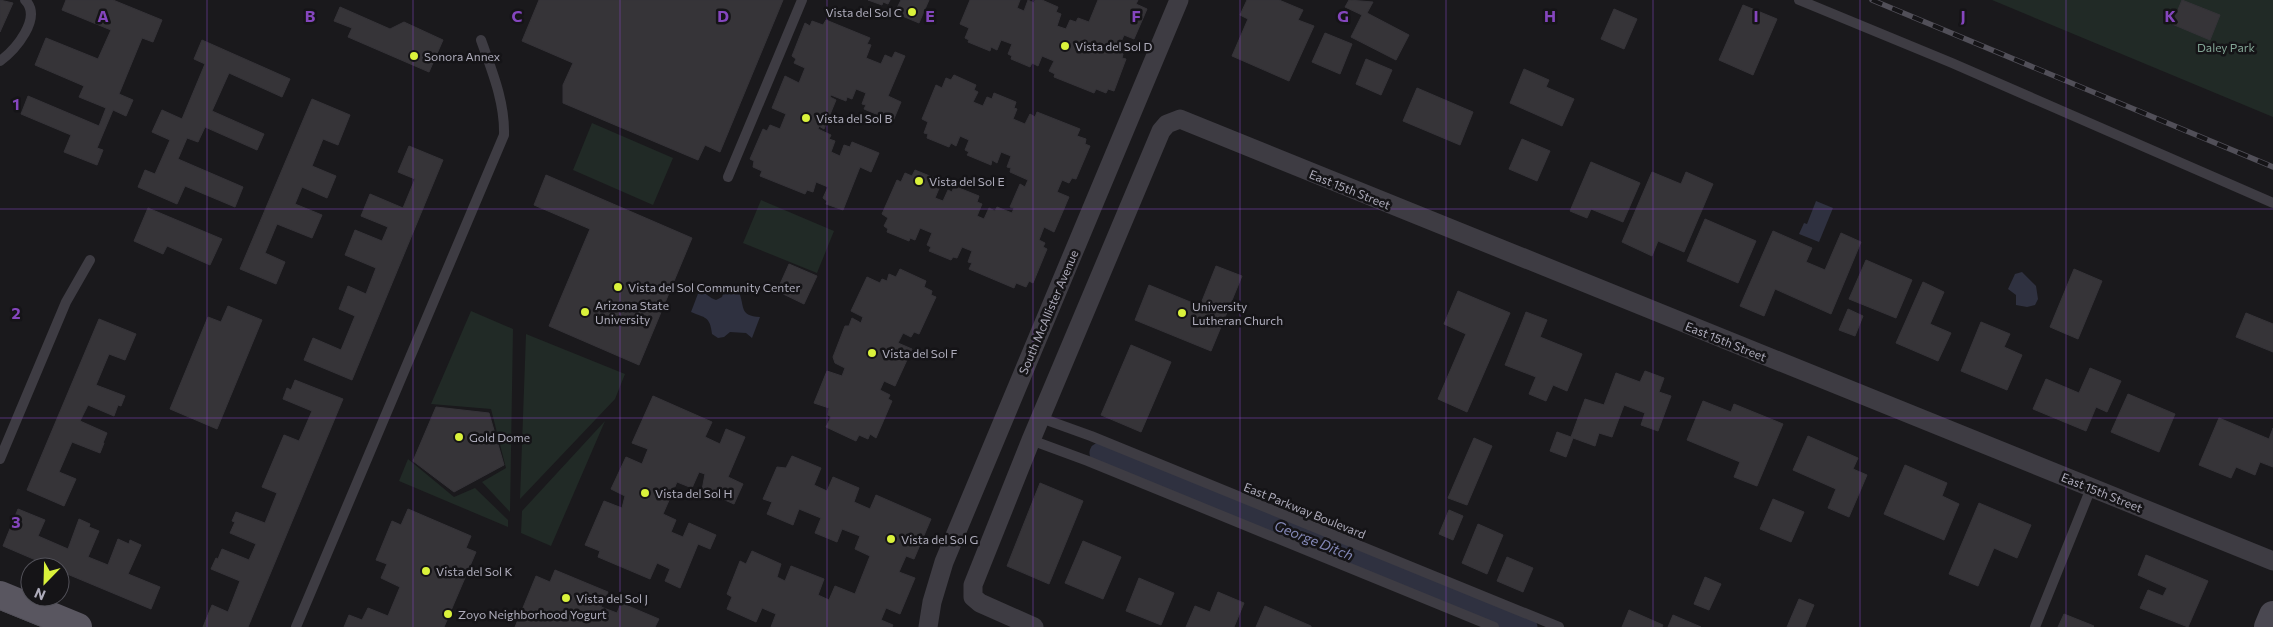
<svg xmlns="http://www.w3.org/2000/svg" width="2273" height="627" viewBox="0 0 2273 627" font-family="Commissioner,sans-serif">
  <rect width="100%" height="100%" fill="#1a191c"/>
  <path fill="#212a26" d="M1992 0H2273V117Z
    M592 123 673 158 653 205 573 170Z
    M761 200 834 231 817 273 743 243Z
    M471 311 513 329 510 512 482 482 506 468 491 409 431 404Z
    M526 334 625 374 615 399 520 499Z
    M605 421 551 546 521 533 522 511Z
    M408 459 454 497 475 488 508 520V527L399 481Z"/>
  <path fill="#2f3140" d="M1816 201 1833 208 1819 242 1799 234 1804 223 1807 224Z
    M2022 272 2036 286 2038 299 2035 305 2027 307 2016 305V295L2008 289 2015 274Z
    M733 289 739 292C745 307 739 316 760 317L752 338 746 333 730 332 724 337 718 338 712 334C710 316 705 318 691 312L699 291C706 292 709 298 716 300L722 297 724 291Z"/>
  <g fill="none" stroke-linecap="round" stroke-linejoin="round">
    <path stroke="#2f3140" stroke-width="21" d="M1100 453 1527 627"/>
  </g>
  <path fill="#363438" stroke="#353338" d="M0 0 13 3 0 32Z
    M66 0H113L162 20 153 42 142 38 119 94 133 100 126 116 113 110 97 148 103 150 97 165 64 152 71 135 21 114 28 96 99 126 106 108 79 97 84 86 35 65 46 38 98 59 111 30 62 10Z
    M539 0H783L720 152 705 145 698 160 563 103V85L573 63 522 41Z
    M868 0H890L888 4 883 2 882 5Z
    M901 0H929L919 23 900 15 902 10 897 8Z
    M970 0H1020L1017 8 1024 11 1028 0 1034 3 1035 0H1042L1058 7 1056 12 1061 14 1057 26 1066 29 1070 20 1076 22 1078 18 1089 22 1098 0H1138L1136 4 1147 9 1134 39 1124 35 1117 51 1123 54 1122 58 1126 59 1114 91 1108 89 1106 93 1096 89 1094 93 1054 77 1055 74 1049 71 1054 61 1042 56 1038 66 1032 63 1030 67 1011 59 1012 56 1008 54 1012 44 1001 40 997 50 991 47 990 51 968 42 969 40 965 38 969 28 960 24Z
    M1247 0H1279L1303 10 1298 20 1314 26 1289 81 1232 56 1248 19 1240 15Z
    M1349 0 1373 2 1367 13 1409 35 1396 60 1351 37 1362 15 1345 7Z
    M2182 0 2220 15 2210 40 2172 24Z
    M1743 5 1777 19 1753 75 1719 60Z
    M340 7 390 29 404 22 443 40 429 72 348 37 352 28 334 21Z
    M1614 9 1637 19 1624 49 1601 39Z
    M826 20 870 38 867 44 871 45 866 58 881 64 885 55 892 58 895 52 905 56 888 96 901 102 893 121 864 109 866 105 862 104 866 93 856 89 852 99 847 97 846 101 831 95 830 97 836 100 824 129 819 126 818 129 831 135 829 139 835 141 831 152 840 156 844 145 850 147 852 142 879 153 871 172 860 167 843 210 826 204 827 201 823 198 828 187 816 182 813 192 807 190 805 194 760 176 762 171 753 167 754 161 750 159 763 129 767 131 770 125 780 129 786 114 772 108 785 76 799 83 805 68 794 63 796 59 792 56 805 23 810 26 812 21 823 25Z
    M1325 33 1352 44 1340 74 1312 62Z
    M202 40 290 79 282 97 229 73 212 111 264 134 257 150 205 127 198 142 187 138 178 159 243 187 235 207 185 186 177 204 138 187 145 170 155 174 170 140 152 132 162 110 182 119 205 64 194 59Z
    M1366 59 1392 70 1381 95 1356 84Z
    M1524 69 1549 80 1546 87 1574 99 1562 126 1510 103Z
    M954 75 976 85 974 90 978 92 973 102 983 106 987 97 992 99 994 93 1016 102 1014 108 1017 109 1013 119 1025 124 1030 114 1035 117 1037 112 1080 129 1077 136 1086 139 1085 144 1090 146 1076 179 1072 178 1069 183 1062 180 1057 192 1069 197 1054 232 1044 227 1039 240 1045 243 1043 247 1047 249 1033 283 1029 281 1026 287 1016 283 1014 288 969 269 972 263 968 262 972 251 962 247 957 258 953 257 951 260 929 251 931 247 927 245 932 233 920 228 915 240 910 238 909 241 887 232 888 229 884 226 888 218 882 214 897 180 901 182 905 173 912 176 915 170 937 179 935 184 940 186 935 198 943 201 948 190 952 192 954 186 979 196 977 202 982 204 977 216 984 219 989 208 995 211 997 207 1012 213 1014 208 1010 207 1020 184 1025 187 1028 180 1010 172 1011 168 1007 167 1011 156 1001 152 997 163 992 160 991 165 967 155 969 152 965 150 969 140 960 136 956 146 951 143 949 147 927 138 928 134 924 133 928 122 922 119 936 85 942 88 946 78 951 80Z
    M1417 88 1473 112 1460 145 1403 121Z
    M312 99 350 115 338 145 323 139 312 166 336 176 327 198 302 187 295 204 322 215 312 238 277 224 265 253 285 262 276 284 240 269Z
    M1522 139 1550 151 1537 181 1509 169Z
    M409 146 443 160 352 380 304 360 313 338 341 350 355 316 339 309 348 286 366 294 376 268 345 255 355 230 382 241 388 227 361 216 370 194 403 208 415 179 398 172Z
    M1591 162 1640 183 1623 222 1591 209 1587 218 1570 211Z
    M1652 172 1681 184 1686 172 1713 184 1684 252 1658 241 1652 256 1622 242Z
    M546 175 692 238 639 365 549 326 590 229 534 205Z
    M148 208 222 239 210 265 167 246 163 254 134 241Z
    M1705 219 1756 241 1738 283 1687 261Z
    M1773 231 1812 248 1806 262 1825 270 1841 233 1861 242 1831 314 1775 289 1764 316 1740 306Z
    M1866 260 1912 280 1896 318 1849 299Z
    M789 264 817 276 804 304 777 291Z
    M1216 266 1242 276 1211 351 1135 320 1149 285 1200 306Z
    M900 269 926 281 924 287 932 291 931 295 936 297 919 334 914 332 911 337 903 333 898 343 912 349 895 386 884 381 880 390 890 395 888 399 892 401 876 438 870 434 868 439 859 435 856 441 826 427 831 417 828 415 829 408 814 403 827 371 842 376 845 368 835 363 833 357 845 326H849L852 318 861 323 863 317 851 311 867 277 880 283 882 279 887 281 889 274 896 277Z
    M2074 269 2102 281 2078 339 2050 327Z
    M1923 282 1944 292 1930 324 1951 333 1938 361 1896 343Z
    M1458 291 1510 313 1467 412 1438 399 1466 334 1444 324Z
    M228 306 262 320 217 429 170 409 208 317 221 322Z
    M1848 309 1863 316 1855 336 1839 330Z
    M1526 312 1547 320 1540 337 1582 354 1567 391 1553 385 1546 401 1529 394 1536 377 1505 365Z
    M2246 313 2273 324V352L2236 337Z
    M99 319 136 334 125 360 109 354 96 385 125 396 121 406 118 405 114 416 88 405 80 421 107 433 103 443H104L100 453 72 442 59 472 76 479 64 506 27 490Z
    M1981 322 2010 334 2004 347 2022 355 2007 390 1961 371Z
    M1131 345 1171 362 1141 432 1101 415Z
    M2090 368 2121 381 2107 412 2096 407 2086 431 2033 409 2046 379 2079 393Z
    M1645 371 1664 378 1659 392 1671 396 1658 431 1641 425 1645 413 1624 405 1612 437 1599 433 1595 446 1573 438 1566 457 1550 451 1557 432 1571 437 1585 399 1604 405 1616 373 1640 382Z
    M295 380 343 399 248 627H203L212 605 228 612 240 581 211 569 216 558 218 559 222 549 249 560 256 544 230 533 235 522 232 521 236 512 265 523 277 493 262 487 284 435 299 441 312 411 283 399 287 388 291 390Z
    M2128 394 2175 414 2159 452 2111 432Z
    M653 396 712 422 705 437 720 444 726 429 745 437 728 477 743 484 734 504 702 490 705 474 699 472 692 488 677 482 663 514 676 520 671 532 683 537 689 523 716 535 710 549 698 544 680 588 665 581 670 569 657 563 650 579 598 557 600 551 585 545 604 501 622 508 625 496 611 489 626 457 642 464 648 449 632 443Z
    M1703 401 1731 412 1734 404 1783 424 1757 486 1734 477 1740 462 1687 440Z
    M436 407 489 413 504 465 454 492 413 461Z
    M2219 418 2269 439 2273 428V467L2260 462 2255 475 2236 467 2231 478 2199 465Z
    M1808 436 1858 458 1853 469 1867 475 1849 517 1828 508 1836 489 1793 470Z
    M1474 438 1492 446 1467 505 1448 498Z
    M792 456 821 468 814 485 827 491 833 477 859 488 854 502 870 509 876 495 931 519 914 559 906 556 899 572 915 578 900 614 886 608 881 620 893 625 892 627H771L776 614 762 608 756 622 727 609 732 597 727 594 740 561 746 564 752 551 781 564 777 577 785 581 791 566 824 579 818 595 829 600 835 586 855 594 870 556 855 549 860 536 842 529 837 542 815 533 821 518 799 509 793 525 767 514 772 502 763 499 777 467 786 468Z
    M1905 465 1947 483 1942 496 1959 504 1944 540 1884 514Z
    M1040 483 1083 501 1049 584 1007 566Z
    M1773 499 1804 512 1791 542 1760 529Z
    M1979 503 2031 525 2017 558 1994 548 1978 586 1949 574Z
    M18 509 45 520 38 536 68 549 79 519 90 524 89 527 99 531 88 557 108 565 118 539 129 544 130 540 141 545 128 574 160 587 151 609 60 571V567H52L3 546Z
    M408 509 471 536 466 548 476 552 444 627H344L349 615 362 620 368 608 388 616 400 587 381 578 387 564 376 560 392 521 401 525Z
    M1449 510 1463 516 1453 540 1439 534Z
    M1478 524 1503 535 1487 574 1462 563Z
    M1083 541 1121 557 1103 599 1065 583Z
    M2146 555 2208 581 2188 627 2140 608 2148 590 2163 596 2167 588 2138 575Z
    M1507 557 1533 568 1523 592 1497 581Z
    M555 570 608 592 601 607 617 613 621 603 659 619 655 627H515L536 576 550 582Z
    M1705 577 1721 584 1709 610 1694 604Z
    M1139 578 1174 593 1161 625 1126 611Z
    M1218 592 1244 603 1234 627H1186L1195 606 1210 612Z
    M1799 599 1814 605 1805 627H1787Z
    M1265 606 1311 626V627H1256Z
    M1629 610 1663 625 1662 627H1622Z
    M2064 614 2094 626 2093 627H2058Z
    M1673 615 1701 627H1668Z"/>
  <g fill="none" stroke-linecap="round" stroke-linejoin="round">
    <path stroke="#3e3c43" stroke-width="10" d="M1799 0 1952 63 2273 203
      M0 61C15 50 43 18 25 0
      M728 177 802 0
      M1041 418 1091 436 1559 627
      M1031 440 1088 461 1494 627
      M0 459 66 302 90 260
      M296 627 504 135C505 102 492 71 481 40
      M2035 627 2091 488"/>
    <path stroke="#3e3c43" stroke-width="19" d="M928 627 932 602 944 562 1179 0
      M1034 627 980 603 973 597V585L1031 440 1161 131 1167 124 1180 119 2273 561"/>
    <path stroke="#4a4851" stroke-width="28" d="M2268 627 2273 615"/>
    <path stroke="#595660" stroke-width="28" d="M0 595 78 627"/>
    <path stroke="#514f58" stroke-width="1" d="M0 610 42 627"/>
    <defs>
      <path id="rail" d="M1872 0 2273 167"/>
    </defs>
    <use href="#rail" stroke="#514f58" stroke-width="5.5"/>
    <use href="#rail" stroke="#151417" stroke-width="4" stroke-dasharray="11" stroke-linecap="butt"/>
  </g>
  <path fill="none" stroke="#8546be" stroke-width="1" stroke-opacity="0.55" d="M207 0V627M413 0V627M620 0V627M827 0V627M1033 0V627M1240 0V627M1446 0V627M1653 0V627M1860 0V627M2066 0V627M0 209H2273M0 418H2273"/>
  <g fill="#daf23b" stroke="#151417" stroke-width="2">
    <circle cx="912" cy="12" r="5"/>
    <circle cx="1065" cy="46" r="5"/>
    <circle cx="414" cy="56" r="5"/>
    <circle cx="806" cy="118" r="5"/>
    <circle cx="919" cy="181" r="5"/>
    <circle cx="618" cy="287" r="5"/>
    <circle cx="585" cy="312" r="5"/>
    <circle cx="1182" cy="313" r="5"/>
    <circle cx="872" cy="353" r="5"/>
    <circle cx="459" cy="437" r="5"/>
    <circle cx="645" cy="493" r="5"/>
    <circle cx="891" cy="539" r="5"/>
    <circle cx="426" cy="571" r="5"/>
    <circle cx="566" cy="598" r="5"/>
    <circle cx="448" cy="614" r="5"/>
  </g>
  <g text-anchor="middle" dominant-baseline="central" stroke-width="5" stroke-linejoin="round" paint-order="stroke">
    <g font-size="12" fill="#aeacbb" stroke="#151417" text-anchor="start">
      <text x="902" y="12" text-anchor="end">Vista del Sol C</text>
      <text x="1075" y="46">Vista del Sol D</text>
      <text x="424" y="56">Sonora Annex</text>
      <text x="816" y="118">Vista del Sol B</text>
      <text x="929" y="181">Vista del Sol E</text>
      <text x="628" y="287">Vista del Sol Community Center</text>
      <text x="595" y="305">Arizona State<tspan x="595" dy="14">University</tspan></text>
      <text x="1192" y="306">University<tspan x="1192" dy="14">Lutheran Church</tspan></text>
      <text x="882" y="353">Vista del Sol F</text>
      <text x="469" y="437">Gold Dome</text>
      <text x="655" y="493">Vista del Sol H</text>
      <text x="901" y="539">Vista del Sol G</text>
      <text x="436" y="571">Vista del Sol K</text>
      <text x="576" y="598">Vista del Sol J</text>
      <text x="458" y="614">Zoyo Neighborhood Yogurt</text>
    </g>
    <g font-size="12" fill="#83a696" stroke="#151417">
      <text x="2226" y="47">Daley Park</text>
    </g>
    <g font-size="12" fill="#aeacbb" stroke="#151417">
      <text transform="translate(1350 189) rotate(22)">East 15th Street</text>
      <text transform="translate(1048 312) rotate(-67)">South McAllister Avenue</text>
      <text transform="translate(1726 341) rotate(22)">East 15th Street</text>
      <text transform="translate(2102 492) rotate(22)">East 15th Street</text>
      <text transform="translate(1305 510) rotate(22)">East Parkway Boulevard</text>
    </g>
    <g font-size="14" font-style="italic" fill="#8387b6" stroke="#151417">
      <text transform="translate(1314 540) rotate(22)">George Ditch</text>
    </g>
  </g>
  <g font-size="16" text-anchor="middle" font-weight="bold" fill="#8546be" stroke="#151417" stroke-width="5" stroke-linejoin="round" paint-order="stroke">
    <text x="103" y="22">A</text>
    <text x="310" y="22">B</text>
    <text x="517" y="22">C</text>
    <text x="723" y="22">D</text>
    <text x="930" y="22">E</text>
    <text x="1136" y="22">F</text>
    <text x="1343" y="22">G</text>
    <text x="1550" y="22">H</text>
    <text x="1756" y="22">I</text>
    <text x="1963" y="22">J</text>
    <text x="2170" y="22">K</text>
    <text x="16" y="110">1</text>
    <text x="16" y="319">2</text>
    <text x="16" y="528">3</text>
  </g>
  <g transform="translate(45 582) rotate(203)"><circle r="24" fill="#151417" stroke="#525159"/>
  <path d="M0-4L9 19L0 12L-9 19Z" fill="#daf23b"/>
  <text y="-8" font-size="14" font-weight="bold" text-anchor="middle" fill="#aeacbb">N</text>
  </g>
</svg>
